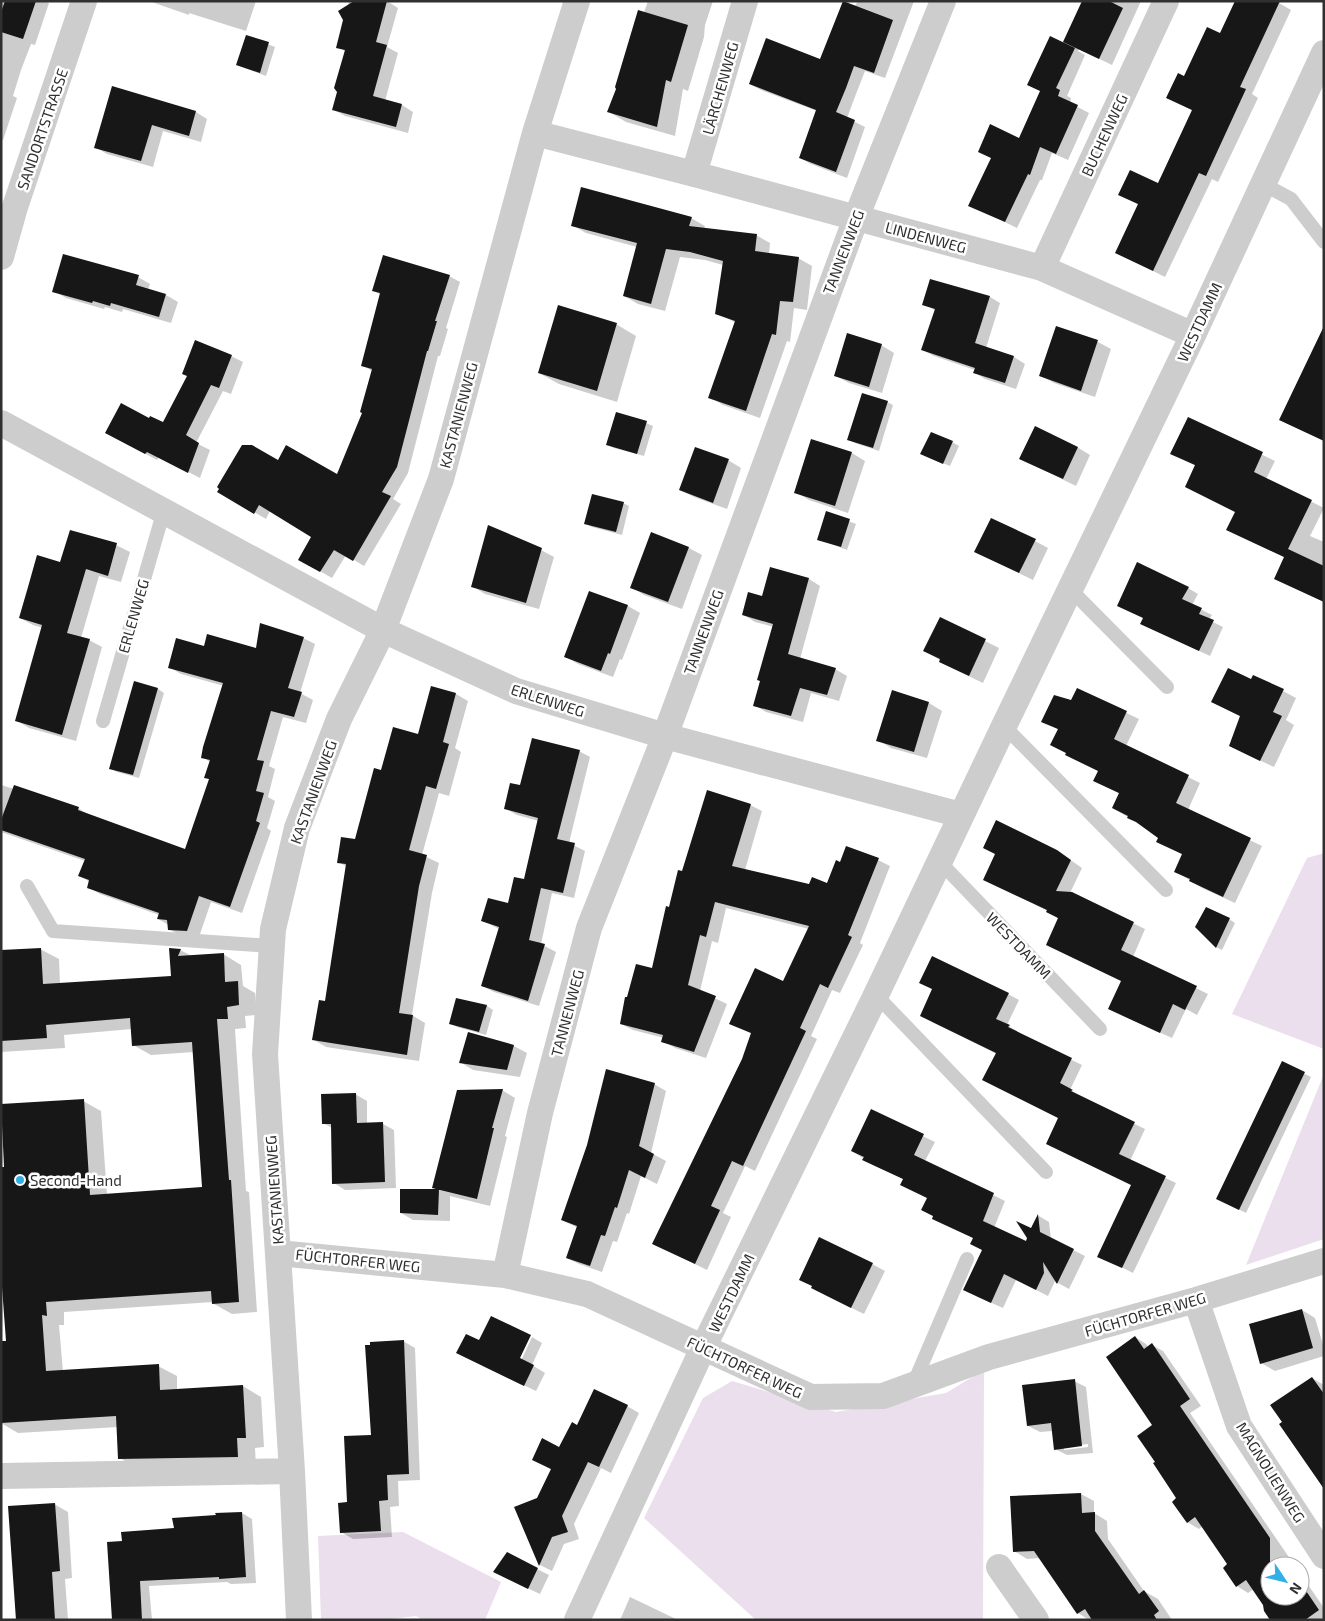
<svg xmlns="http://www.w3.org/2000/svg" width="1325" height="1621" viewBox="0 0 1325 1621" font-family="'Exo 2',sans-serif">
  <rect width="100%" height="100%" fill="#fff"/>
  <path fill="#ebdeed" d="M1324 853V1049L1232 1014 1307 858Z
    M1324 1074V1239L1246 1265Z
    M984 1370 983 1620H756L644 1518 703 1398 732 1381 836 1412 946 1393Z
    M403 1532 501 1582 485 1620H423L416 1616 382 1620H321L318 1536Z"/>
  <path fill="#0003" fill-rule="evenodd" d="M1 1H46L49 3 35 45 31 44 21 70 13 96 17 98 3 140H1Z
    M149 1H256L246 31 189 13V15Z
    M349 1H387L398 8 387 47 398 53 385 101 402 105 413 112 408 133 345 116 334 110 346 52 338 47Z
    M648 1H713L705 25 704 37 688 91 683 89 675 136 626 122 609 112Z
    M858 1H914L885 78 865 71 856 94 847 118 865 127 847 178 811 164 800 158 817 111 761 90 750 84 821 61Z
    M1084 1H1141L1112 65 1079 49 1078 51 1085 55 1067 96 1071 98 1070 103 1089 113 1068 160 1052 153 1042 180H1040L1017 228 970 205 1020 139 1071 47Z
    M1279 3 1291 10 1252 94 1258 98 1218 182 1212 179 1165 277 1129 259 1139 205 1119 194 1158 185 1193 111 1167 97 1185 77Z
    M247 36 275 47 266 76 237 65Z
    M113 88 196 112 207 119 201 142 163 131 153 167 107 154 95 147Z
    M691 218 705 226 704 229 756 235 770 243 769 254 798 258 812 266 807 310 794 308 790 342 787 341 760 418 723 405 710 397 736 323 717 313 723 265 705 260 680 257 665 311 638 304 624 296 637 247 586 233 572 225Z
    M449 276 460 282 446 328 448 329 440 356H438L408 473 393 499 401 504 364 566 346 555 332 578 299 559 313 536 270 511 266 519 219 492 278 462 338 476 364 413 372 371 362 365 381 295 374 291Z
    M138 277 150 284 148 290 166 295 178 302 171 323 123 309 122 312 105 307 104 309 66 298 54 291Z
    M990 297 1000 303 986 348 1014 357 1025 364 1016 389 985 379 974 372 975 370 934 356 923 350 936 311 924 304Z
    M616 324 636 336 617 402 559 384 539 373Z
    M1057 328 1098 342 1111 349 1095 397 1054 383 1041 376Z
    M881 345 894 353 882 393 849 383 836 376Z
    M231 356 243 362 231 394 223 391 196 443 210 450 200 478 159 457 157 460 118 439 149 419 163 424Z
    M887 402 893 405 879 451 855 443 849 439Z
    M1188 419 1275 461 1266 479 1324 508 1310 536 1324 542V602L1276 579 1286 558 1228 530 1236 512 1187 487 1196 466 1184 460Z
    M646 423 653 426 644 456 614 448 607 444Z
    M952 442 959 446 950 466 928 457Z
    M1077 447 1090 455 1076 486 1021 459Z
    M852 453 865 461 848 513 809 500 796 492Z
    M728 460 741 468 727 509 694 497 680 490Z
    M623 503 629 506 622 535 592 527 585 523Z
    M827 513 856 524 847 550 818 539Z
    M652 533 689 548 702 555 682 609 644 595 631 587Z
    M1035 541 1048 548 1033 580 976 552Z
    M116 545 130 552 121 582 99 576 81 638 89 640 102 647 76 741 29 728 16 720 43 628 33 625 20 618 61 563Z
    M541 550 554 557 539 609 485 594 472 586Z
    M771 569 809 579 820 586 800 659 835 669 847 676 839 701 811 693 803 722 766 712 754 705 774 627 755 622 744 615 763 597Z
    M1188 588 1198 594 1192 605 1212 615 1209 620 1223 627 1210 656 1152 629Z
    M590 592 628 606 640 613 622 660 620 659 613 677 578 664 566 657Z
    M941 619 999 648 983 683 954 669 925 651Z
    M303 638 315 644 300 693 313 700 306 723 283 717 269 766 275 769 268 797 275 801 267 828 271 831 242 913 211 902 199 937 181 936 169 929V925L158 919 159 915 100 894 88 887 90 882 80 876 85 861 1 832V785L78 808 91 816 185 850 210 780V762L203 757 224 686 181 674 169 667 205 648 257 650Z
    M1252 680 1283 691 1296 698 1286 720 1294 725 1274 767 1244 753 1241 717 1213 702Z
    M135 683 158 689 164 693 139 778 117 772 110 768Z
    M432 687 456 694 468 701 455 748 461 752 449 796 439 793 422 855 439 863 432 893 412 1015 425 1023 419 1061 326 1047 314 1040 326 1002 347 867 339 862 356 841 382 771 418 736Z
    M1078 690 1139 719 1126 746 1200 783 1188 810 1262 846 1235 903 1202 888 1175 871 1183 855 1170 848 1160 837 1113 808 1120 794 1095 781 1100 771 1051 745 1059 730 1043 721 1072 702Z
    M892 692 929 703 942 711 927 758 891 748 878 740Z
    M579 751 590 757 569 843 585 851 574 898 552 893 541 944 556 952 539 1006 494 992 482 986 499 929 483 921 509 904 525 880 539 821 517 815 506 809 521 787Z
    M750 805 762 811 745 870 809 886 828 885 841 863 878 860 890 866 860 943 863 945 840 993 832 990 811 1036 817 1039 755 1171 745 1166 723 1213 731 1217 707 1270 654 1244 743 1059 752 1034 731 1023 783 983 809 929 726 908 718 943 712 941 700 991 727 1004 706 1058 675 1048 663 1041 664 1038 633 1030 621 1024 653 969 670 908 683 872Z
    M1069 859 1082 868 1070 893 1145 929 1133 957 1208 994 1197 1015 1186 1009 1172 1038 1121 1015 1123 981 1059 919 1048 911 985 880Z
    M1229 919 1235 923 1222 950 1216 947Z
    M40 949 59 959 60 984 172 977 170 949 180 950 192 956 223 954 241 965 243 986 255 993 257 1015 245 1016 246 1028 235 1029 246 1191 249 1192 257 1312 232 1314 214 1304 213 1302 64 1312V1325H59L63 1372 158 1366 177 1376V1390L243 1386 261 1397 264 1447 255 1448 256 1467 138 1469 120 1458 118 1427 18 1433 1 1423V1342H7L4 1282 1 1280V1169L5 1168 83 1101 101 1111 107 1195 204 1188 194 1052 151 1055 133 1045 132 1029 64 1035 65 1048 1 1052V951Z
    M1008 994 1019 1000 1007 1025 1020 1033 1019 1034 1082 1065 1070 1090 1082 1097 1081 1098 1145 1129 1130 1161 1176 1183 1133 1273 1099 1256 1132 1185 1059 1118 997 1054 932 1022Z
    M457 999 487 1006 493 1010 486 1035 457 1027 450 1023Z
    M468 1034 514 1046 527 1053 520 1077 473 1070 460 1062Z
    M1283 1063 1311 1077 1246 1213 1224 1202Z
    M654 1084 666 1091 651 1153 666 1161 657 1184 641 1176 629 1214 627 1213 617 1242 613 1241 602 1272 579 1264 567 1258 578 1228 562 1220Z
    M502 1090 515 1098 505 1136 507 1137 490 1206 450 1196V1221L413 1220 401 1213 402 1190 440 1191 433 1187Z
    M355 1094 367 1101V1124H383L394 1130 396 1188 345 1190 334 1183 332 1128 323 1123Z
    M871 1111 935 1142 925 1161 1005 1201 994 1228 1026 1242 1039 1216 1049 1222 1051 1239 1085 1256 1069 1289 1058 1283 1056 1279 1048 1296 1016 1280 1003 1308 976 1296 983 1250 974 1238 922 1210 928 1198 904 1179 875 1166 852 1151Z
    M872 1264 885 1271 864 1314 825 1295 814 1286Z
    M1302 1310 1315 1318 1324 1348V1356L1275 1371 1261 1363Z
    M532 1337 542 1343 532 1365 545 1373 536 1391 470 1359 519 1365Z
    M1135 1337 1146 1344 1148 1347 1152 1345 1163 1351 1201 1406 1190 1413 1295 1566H1270V1596H1300V1573L1324 1608V1620H1272L1264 1605 1254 1589 1248 1593 1237 1586 1229 1565 1203 1526 1199 1529 1187 1522 1178 1498 1157 1462 1154 1426Z
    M403 1341 415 1348 420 1480 398 1481 399 1506 390 1507 392 1537 353 1539 341 1532 349 1504Z
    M1312 1378 1324 1385V1487Z
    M1074 1381 1086 1387 1093 1453 1067 1455 1055 1449 1053 1431 1040 1432 1028 1426ZM1088 1444V1447L1064 1450V1447Z
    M627 1406 639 1413 611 1473 601 1468 574 1524 579 1539 564 1544 552 1571 540 1565 515 1507 538 1499 552 1470 534 1460 560 1448 578 1426Z
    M1081 1494 1094 1501V1513L1107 1521 1108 1539 1144 1591 1158 1599 1172 1620H1089L1078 1613 1040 1558 1027 1559 1014 1551Z
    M54 1504 68 1512 72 1578 65 1579 68 1620H16Z
    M242 1513 252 1519 256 1583 231 1584 227 1582 149 1586 152 1620H113L123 1543Z
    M537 1569 549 1575 540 1594 506 1578Z
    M630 1597 678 1620H620Z"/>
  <path fill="#171717" d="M5 1H36L23 39 1 32V12Z
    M354 1H387L376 42 387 45 373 96 402 104 396 127 332 110 337 92 334 88 345 50 336 48 343 20 338 11Z
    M843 1 893 20 874 73 854 66 846 88 836 112 855 120 836 172 799 158 816 110 749 84 766 38 820 59Z
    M1082 1H1109L1123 8 1099 59 1063 42Z
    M1235 1H1280L1240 87 1246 89 1206 176 1199 173 1153 271 1115 253 1138 204 1118 195 1130 170 1158 183 1192 110 1166 98 1178 73 1184 76 1207 27 1220 33Z
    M638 10 688 25 671 82 666 80 657 127 607 112 616 89 615 87Z
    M246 35 269 42 260 73 236 65Z
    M1050 36 1075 48 1056 88 1060 90 1058 96 1078 105 1056 154 1040 147 1030 175 1028 174 1005 222 968 206 991 158 978 152 990 124 1019 138 1040 91 1027 85Z
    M112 86 196 111 189 136 152 125 141 161 94 148Z
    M581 187 692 217 689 226 757 234 755 251 799 257 793 302 780 301 776 335 772 334 746 411 708 398 735 321 715 314 723 261 690 252 666 249 651 304 623 296 637 243 571 226Z
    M63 254 139 275 136 285 166 294 159 317 111 303 110 306 93 301 92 303 52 292Z
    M383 255 450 275 435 321H437L428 351H427L397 467 382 492 391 496 353 561 334 550 320 572 298 560 311 537 259 505 254 514 217 492 219 489 217 487 242 445H252L278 460 286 445 337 474 362 413 360 412 372 369 361 366 380 293 372 291Z
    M930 279 990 296 975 343 1014 356 1005 383 973 373 975 368 921 350 935 309 922 305Z
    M558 305 617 323 597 391 538 373Z
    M1056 326 1098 340 1081 391 1039 376Z
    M1324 326V441L1279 420Z
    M847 333 882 344 869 387 834 376Z
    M195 340 232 355 219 388 211 385 186 435 199 443 188 473 147 452 145 454 105 433 121 403 149 418 150 416 163 422 187 376 182 374Z
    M862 393 888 401 873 448 847 440Z
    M616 412 647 421 637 454 606 445Z
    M1188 417 1263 452 1254 472 1312 500 1288 549 1324 566V602L1274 579 1284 557 1226 530 1235 512 1185 487 1195 465 1170 454Z
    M1035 426 1078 447 1063 479 1019 459Z
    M931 432 953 441 943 464 920 454Z
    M811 439 852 452 835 506 794 493Z
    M695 447 729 459 713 503 679 490Z
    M592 494 624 502 616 532 584 524Z
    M826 511 850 519 841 547 817 540Z
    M991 518 1036 539 1019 573 974 552Z
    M488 525 542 548 526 603 471 587Z
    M70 530 117 543 108 576 86 569 67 633 90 639 62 735 15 721 42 625 19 618 28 587 37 555 60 562Z
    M651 532 689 547 668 602 630 588Z
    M1137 562 1189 587 1182 599 1202 608 1199 614 1214 620 1199 651 1140 624 1143 618 1117 606Z
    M770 567 809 578 788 654 836 668 827 695 800 688 791 716 753 706 760 681 757 680 773 624 742 615 748 592 762 596Z
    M589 591 628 605 610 654 608 653 601 671 564 657Z
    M940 617 986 639 969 676 939 662 940 659 923 651Z
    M260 623 304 637 288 688 302 692 294 717 271 711 257 760 264 761 256 791 264 793 256 821 260 823 230 907 199 896 187 931 168 930 167 920 157 919 159 913 87 888 89 880 78 876 85 859 1 830V820L14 785 79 807 78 810 185 849 209 779 204 778 210 760 201 758 203 747 223 683 168 668 176 638 204 646 207 634 256 648Z
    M1228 668 1251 679 1253 675 1284 689 1273 712 1282 716 1260 761 1229 746 1240 716 1211 702Z
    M134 681 158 688 133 775 109 769Z
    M431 686 456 693 443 742 449 744 436 789 426 786 409 850 427 855 419 886 399 1013 413 1015 407 1055 312 1040 319 1000 325 1001 346 864 337 863 341 837 355 839 374 768 381 770 393 727 418 734Z
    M1077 688 1127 711 1114 739 1189 775 1176 803 1251 838 1223 897 1189 881 1190 879 1174 872 1182 854 1156 842 1158 838 1136 822 1127 818 1128 816 1112 808 1119 793 1093 781 1098 771 1065 755 1066 753 1050 745 1058 729 1041 722 1054 695 1071 700Z
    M892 690 929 702 914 752 876 741Z
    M532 738 580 750 557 839 575 843 563 893 541 888 529 940 545 944 528 1001 481 986 499 927 481 921 488 898 508 903 514 877 524 879 538 818 504 809 510 783 520 785Z
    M707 790 751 804 732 866 809 884 812 877 827 883 836 860 840 862 846 846 879 858 848 935 852 937 828 988 820 984 800 1028 806 1031 743 1166 732 1161 711 1206 720 1210 695 1264 652 1244 742 1059 751 1033 729 1024 755 968 783 981 809 926 715 902 706 937 700 935 688 985 716 996 694 1052 661 1042 663 1035 620 1024 625 997H627L636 964 652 968 666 906 669 907 678 870 682 871Z
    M996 820 1057 850 1071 860 1056 891 1072 892 1134 922 1121 950 1197 986 1185 1010 1173 1004 1160 1033 1108 1009 1121 981 1046 945 1058 918 1046 912 1047 910 983 880 995 854 983 848Z
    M1206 907 1230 918 1216 948 1195 927Z
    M41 948 43 984 171 976 169 948 181 949 178 956 224 953 225 982 238 981 239 1005 227 1007 228 1019H217L229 1180H231L239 1302 212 1304 211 1291 46 1302 47 1316 42 1315 46 1371 159 1364 160 1390 243 1385 246 1438H237L238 1457 118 1459 116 1416 1 1423V1341H6L1 1274V1167H4L1 1104 84 1099 90 1195 202 1187 192 1042 132 1046 130 1018 46 1025 47 1038 1 1041V950Z
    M932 956 1009 993 996 1019 1010 1025 1008 1027 1072 1058 1060 1083 1073 1090 1071 1091 1135 1122 1119 1154 1166 1176 1122 1268 1097 1257 1131 1185 1046 1144 1058 1118 982 1080 996 1053 920 1016 932 989 919 983Z
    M456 998 487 1005 479 1032 449 1024Z
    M468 1032 514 1045 507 1070 459 1063Z
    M1282 1061 1305 1072 1239 1210 1216 1199Z
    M606 1069 655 1083 639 1146 654 1154 645 1178 629 1170 617 1208 615 1207 605 1236 601 1235 590 1266 566 1258 577 1226 561 1220 587 1145Z
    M503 1089 492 1128H494L477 1199 432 1188 457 1090Z
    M356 1093 357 1123 383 1122 385 1182 332 1184 331 1124H322L321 1094Z
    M871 1109 924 1134 914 1155 994 1193 983 1221 1026 1241 1027 1238 1016 1221 1031 1228 1038 1214 1040 1232 1074 1249 1057 1284 1043 1262 1044 1273 1036 1290 1004 1274 991 1303 963 1290 982 1250 970 1244 973 1238 932 1219 933 1216 921 1210 927 1198 900 1185 903 1179 862 1160 864 1157 851 1151Z
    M400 1189H439L438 1215 400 1213Z
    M819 1237 873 1263 851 1308 811 1288 812 1286 799 1280Z
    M1302 1309 1313 1348 1260 1364 1249 1324Z
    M491 1316 531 1335 520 1358 534 1365 524 1386 456 1353 466 1334 479 1340Z
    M1135 1336 1144 1349 1152 1343 1190 1399 1180 1406 1270 1538V1596H1300V1582L1319 1610 1305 1620H1270L1264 1611 1263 1605 1246 1580 1236 1587 1223 1568 1227 1564 1195 1517 1187 1523 1172 1502 1176 1498 1153 1463 1155 1462 1137 1436 1152 1425 1106 1357Z
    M404 1340 409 1474 387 1475 388 1500 379 1501 381 1531 340 1533 338 1503 347 1502 344 1436 371 1435 365 1345H370V1342Z
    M1312 1377 1324 1394V1489L1279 1424 1282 1422 1270 1405Z
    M1075 1379 1082 1446 1054 1450 1051 1423 1027 1426 1022 1385Z
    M594 1389 628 1405 599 1467 588 1462 562 1516 568 1532 552 1537 539 1566 514 1507 537 1498 551 1469 532 1460 542 1438 559 1447 572 1422 577 1425Z
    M1081 1493 1082 1513 1095 1512V1531L1139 1594 1144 1590 1159 1611 1154 1615 1157 1620H1092L1085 1609 1077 1614 1034 1551 1013 1552 1010 1496Z
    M55 1503 60 1571 52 1572 55 1620H16L8 1506Z
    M242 1512 246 1577 219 1579V1577L140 1581 142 1620H112L107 1542 122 1541 121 1532 174 1528 172 1518 216 1515 215 1513Z
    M507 1552 538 1568 528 1589 493 1572Z"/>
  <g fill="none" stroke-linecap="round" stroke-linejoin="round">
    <path stroke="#cdcdcd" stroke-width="14" d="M1263 184 1291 199 1324 242
      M1070 589 1167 687
      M103 721 164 510
      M1004 726 1166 890
      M939 861 1100 1029
      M27 886 53 931 272 946
      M876 995 1046 1172
      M913 1385 967 1259"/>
    <path stroke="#cdcdcd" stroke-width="26" d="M535 133 694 174 1042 268 1193 335
      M694 174 745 1
      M1 257 15 207 84 1
      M1042 268 1166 1
      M1 423 383 630 516 691 665 736 961 815
      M278 1253 505 1275 587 1294 811 1397 883 1396 989 1357 1196 1300 1324 1261
      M505 1275 540 1113 589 928 665 736 856 218 943 1
      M1196 1300 1239 1426 1324 1556
      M1 1476 292 1471
      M999 1567 1036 1620
      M299 1620 292 1471 265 1054 273 929 297 828 339 719 383 630 441 479 535 133 577 1
      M577 1620 703 1348 876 995 1004 726 1193 335 1324 53"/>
  </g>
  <circle fill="#33afe7" stroke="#fff" stroke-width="2" cx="20" cy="1180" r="5"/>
  <g text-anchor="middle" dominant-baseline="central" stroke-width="5" stroke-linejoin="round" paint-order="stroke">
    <g font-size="15" fill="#303030" stroke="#fff">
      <text transform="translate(720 88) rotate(-74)">LÄRCHENWEG</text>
      <text transform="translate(42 129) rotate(-71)">SANDORTSTRASSE</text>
      <text transform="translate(1104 135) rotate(-65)">BUCHENWEG</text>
      <text transform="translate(926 237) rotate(15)">LINDENWEG</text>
      <text transform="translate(843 252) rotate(-69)">TANNENWEG</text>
      <text transform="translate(1199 322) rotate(-65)">WESTDAMM</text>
      <text transform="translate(458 415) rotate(-75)">KASTANIENWEG</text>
      <text transform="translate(133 616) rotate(-74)">ERLENWEG</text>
      <text transform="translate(703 632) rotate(-70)">TANNENWEG</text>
      <text transform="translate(548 700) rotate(18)">ERLENWEG</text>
      <text transform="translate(313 792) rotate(-70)">KASTANIENWEG</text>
      <text transform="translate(1019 945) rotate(46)">WESTDAMM</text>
      <text transform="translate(567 1013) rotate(-75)">TANNENWEG</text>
      <text transform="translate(274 1190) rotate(-94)">KASTANIENWEG</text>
      <text transform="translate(358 1260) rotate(6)">FÜCHTORFER WEG</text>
      <text transform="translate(731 1293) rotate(-64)">WESTDAMM</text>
      <text transform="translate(1145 1314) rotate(-16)">FÜCHTORFER WEG</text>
      <text transform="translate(745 1367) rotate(25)">FÜCHTORFER WEG</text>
      <text transform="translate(1271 1472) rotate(58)">MAGNOLIENWEG</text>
    </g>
    <g font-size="15" fill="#303030" stroke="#fff" text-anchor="start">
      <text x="30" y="1180">Second-Hand</text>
    </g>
  </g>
  <rect width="1325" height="1621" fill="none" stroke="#303030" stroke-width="5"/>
  <g transform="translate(1285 1581) rotate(125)"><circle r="24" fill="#ffffff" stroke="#acacac"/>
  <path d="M0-4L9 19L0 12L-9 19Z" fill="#33afe7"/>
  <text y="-8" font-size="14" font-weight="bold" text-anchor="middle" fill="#303030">N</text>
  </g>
</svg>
